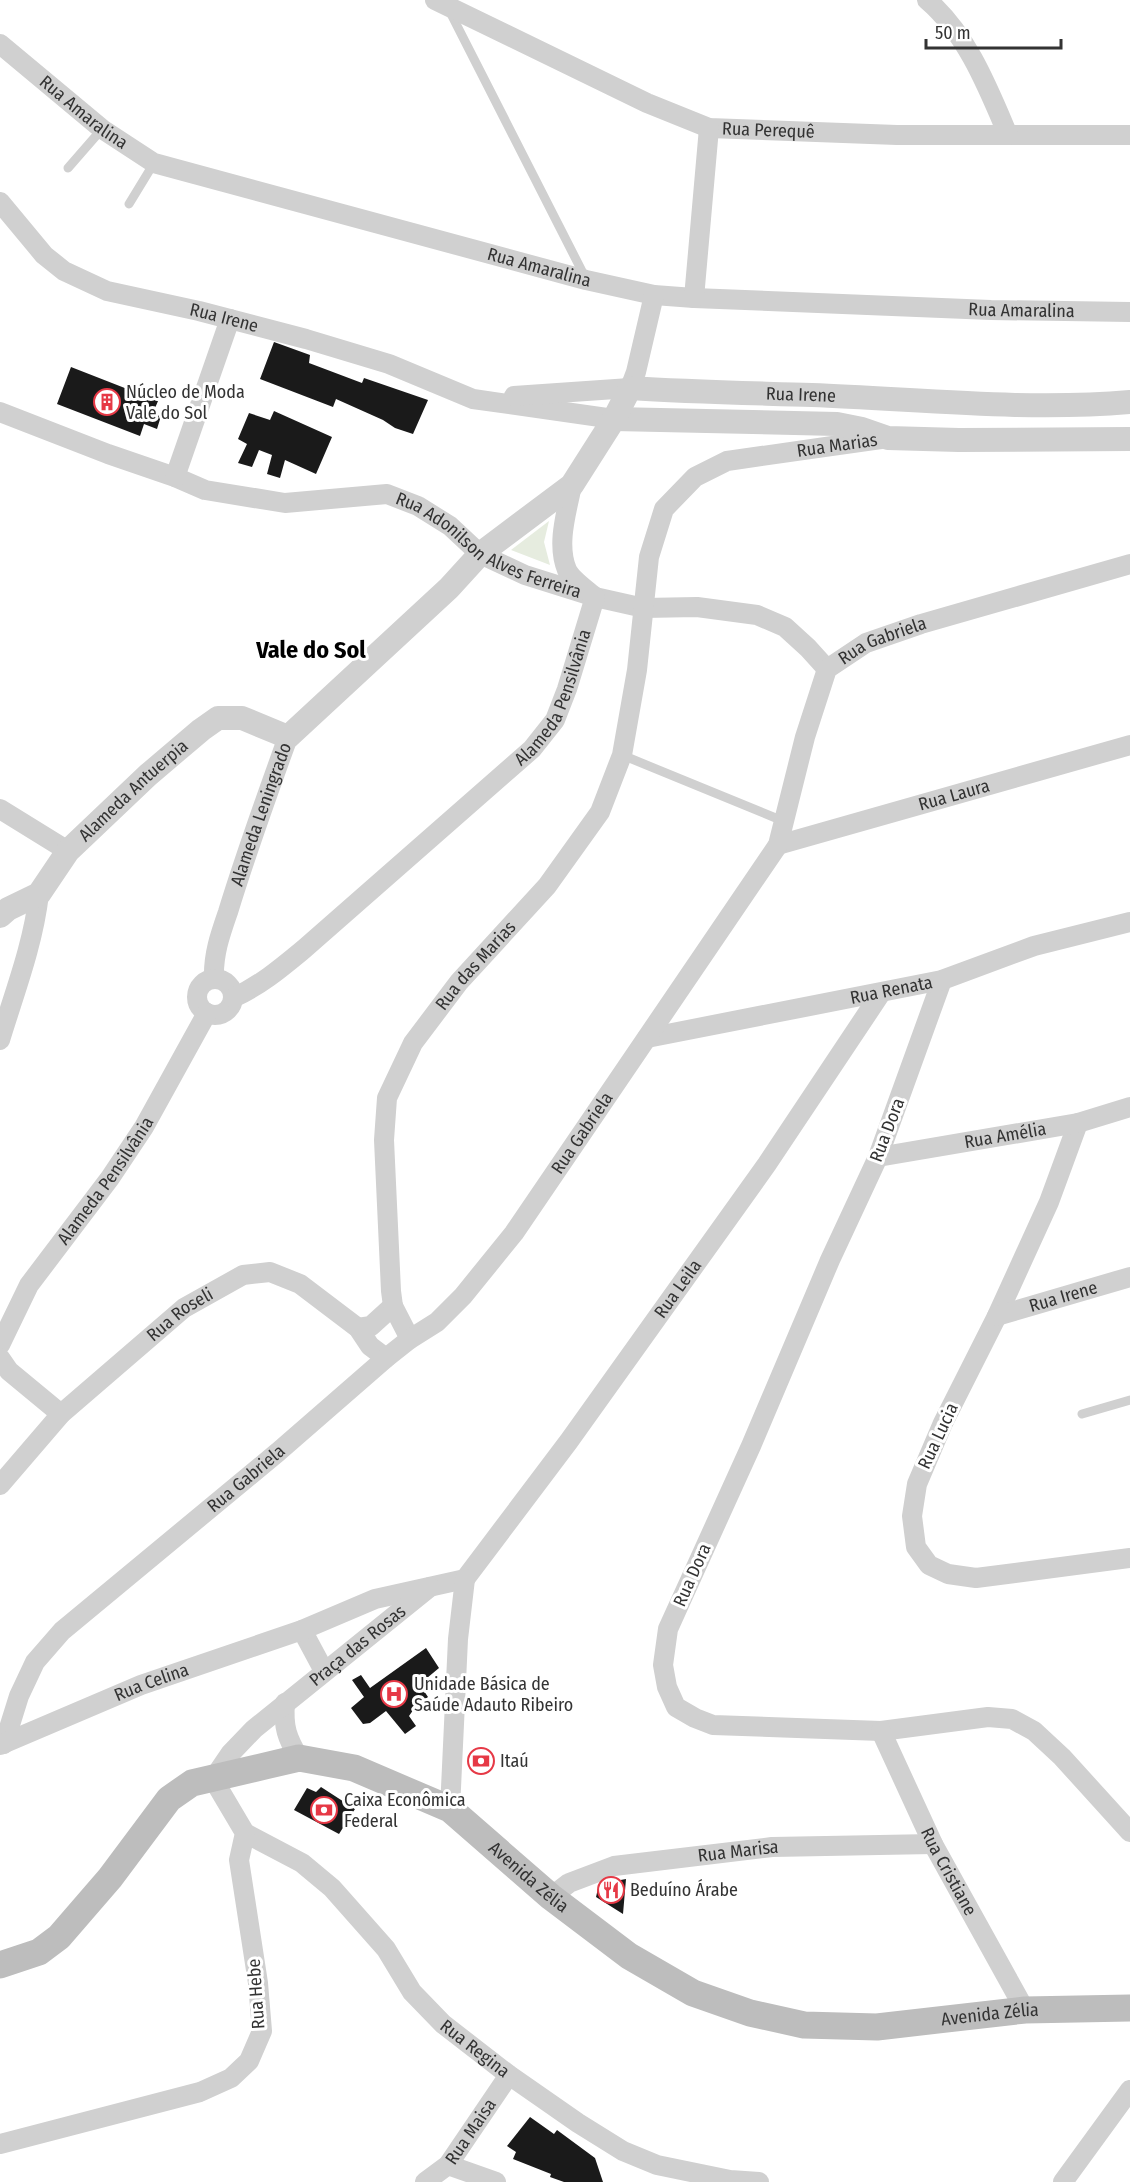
<svg xmlns="http://www.w3.org/2000/svg" width="1130" height="2182" viewBox="0 0 1130 2182" font-family="'Fira Sans Condensed',sans-serif">
  <rect width="100%" height="100%" fill="#fff"/>
  <path fill="#e6ecdf" d="M549 521 544 542 550 565 511 550Z"/>
  <path fill="#1a1a1a" d="M274 342 310 355 309 363 362 383 364 378 428 400 413 434 395 428 383 420 336 399 333 407 260 379Z
    M71 367 158 401 153 413 161 416 157 429 144 424 140 436 57 404Z
    M274 411 332 437 316 474 285 460 280 478 267 474 272 455 259 450 252 467 238 463 247 444 238 439 249 413 270 420Z
    M426 1648 439 1668 415 1688 417 1691 422 1688 428 1697 416 1706 409 1716 416 1726 405 1734 386 1711 370 1723 363 1724 351 1708 364 1697 352 1680 361 1675 370 1688Z
    M321 1787 355 1809 339 1834 294 1810 307 1788 316 1792Z
    M626 1879 623 1914 596 1897 599 1884Z
    M530 2117 554 2134 557 2130 595 2158 603 2182H564L550 2177 551 2174 513 2159 516 2152 507 2146Z"/>
  <g fill="none" stroke-linecap="round" stroke-linejoin="round">
    <path stroke="#d0d0d0" stroke-width="9" d="M449 10 586 279
      M68 168 102 129
      M129 204 154 163
      M622 755 783 821
      M1082 1414 1130 1400"/>
    <g stroke="#d0d0d0" stroke-width="20">
      <path id="s1" d="M435 0 647 103 709 128 897 135H1130"/>
      <path d="M927 0C967 34 988 88 1008 135"/>
      <path id="s2" d="M0 44 102 129 154 163 586 280 654 295 694 298 991 310 1130 312"/>
      <path id="s3" d="M0 202 44 255 64 271 107 291 199 311 306 339 389 364 473 399 614 419"/>
      <path d="M694 298 709 128"/>
      <path d="M514 396 630 388 636 372 654 295"/>
      <path id="s4" d="M0 412 108 454 175 477 205 490 285 503 387 494 418 506 450 526 480 554 525 575 595 597 644 608 697 607 757 615 785 627 808 648 827 669"/>
      <path d="M175 477 230 319"/>
      <path d="M0 809 68 851"/>
      <path id="s5" d="M778 845 1130 745"/>
      <path id="s6" d="M214 979C213 955 220 935 228 912 246 853 267 795 288 737"/>
      <circle cx="215" cy="997" r="18"/>
      <path d="M942 980 878 1157 830 1260 751 1446 668 1629 663 1665 667 1687 676 1707 695 1718 713 1725 881 1731 988 1717 1012 1719 1034 1731 1062 1757 1130 1832"/>
      <path id="s7" d="M233 998C261 985 281 968 304 949L532 749 555 720 567 689 595 597C587 590 572 580 567 570 556 544 567 511 572 485"/>
      <path id="s8" d="M647 1038 942 980 1034 946 1130 922"/>
      <path d="M0 1040C15 991 33 945 39 894"/>
      <path d="M1078 1123 1049 1202 997 1316 943 1423 917 1484 912 1516 916 1547 929 1565 948 1574 976 1578 1130 1558"/>
      <path id="s9" d="M878 1157 1078 1123 1130 1107"/>
      <path id="s10" d="M997 1316 1130 1277"/>
      <path d="M358 1328 371 1326 393 1306"/>
      <path id="s11" d="M410 1339 393 1306 391 1291 384 1140 387 1098 413 1043 459 982 547 886 600 812 622 755 637 670 649 557 664 509 695 477 727 461 888 438"/>
      <path id="s12" d="M0 1345 29 1285 110 1178 144 1127 207 1013"/>
      <path d="M0 1358 9 1371 61 1414"/>
      <path id="s13" d="M0 1485 61 1414 184 1308 243 1275 270 1272 300 1284 358 1328 370 1346 386 1358"/>
      <path id="s14" d="M465 1579 569 1441 767 1164 881 993"/>
      <path d="M302 1630 324 1671"/>
      <path d="M285 1703C283 1727 287 1738 299 1758"/>
      <path id="s15" d="M881 1731 933 1844 1025 2010"/>
      <path id="s16" d="M4 1744 19 1696 35 1662 62 1631 278 1452 386 1358 410 1339 437 1322 463 1296 514 1233 778 845 805 737 827 669 866 643 921 624 1130 564"/>
      <path id="s17" d="M0 1745 141 1685 302 1630 375 1599 465 1579"/>
      <path d="M450 1809 458 1639 465 1579"/>
      <path id="s18" d="M245 1833 302 1863 332 1888 386 1949 412 1992 443 2024 509 2075 578 2123 623 2151 657 2165 730 2180 759 2182"/>
      <path id="s19" d="M551 1897 569 1883 614 1866 772 1847 933 1844"/>
      <path id="s20" d="M0 2144 200 2092 231 2078 249 2061 262 2031 258 1983 239 1860 245 1833 213 1779 230 1754 254 1729 430 1587"/>
      <path d="M448 2165 496 2182"/>
      <path id="s21" d="M425 2182 448 2165 509 2075"/>
      <path d="M1063 2182 1130 2090"/>
    </g>
    <g stroke="#d0d0d0" stroke-width="24">
      <path d="M614 419 837 424 862 429 888 438 959 440 1130 439"/>
      <path id="s22" d="M0 916 8 909 39 894 68 851 148 775 201 730 218 718H242L288 737 449 588 480 554 572 485 614 419 630 388C690 392 751 393 812 395 918 399 1024 411 1130 402"/>
    </g>
    <path stroke="#bdbdbd" stroke-width="27" id="s23" d="M0 1965 39 1952 59 1937 110 1878 169 1799 192 1783 299 1758 354 1768 450 1809 551 1897 629 1956 693 1993 750 2013 804 2025 877 2027 1025 2010 1130 2008"/>
  </g>
  <defs>
    <symbol id="building-ring" viewBox="-11 -11 22 22"><circle r="9.5" fill="#fff" stroke="#e63946" stroke-width="1.5"/><path d="M-4-6H4V6H1V3H-1V6H-4ZM-2.5-4.3h1.7v1.8h-1.7ZM.8-4.3h1.7v1.8H.8ZM-2.5-1h1.7V.8h-1.7ZM.8-1h1.7V.8H.8Z" fill="#e63946"/></symbol>
    <symbol id="hospital-ring" viewBox="-11 -11 22 22"><circle r="9.5" fill="#fff" stroke="#e63946" stroke-width="1.5"/><path d="M-5-5h3v3.5h4V-5h3V5h-3V1.5h-4V5h-3Z" fill="#e63946"/></symbol>
    <symbol id="bank-ring" viewBox="-11 -11 22 22"><circle r="9.5" fill="#fff" stroke="#e63946" stroke-width="1.5"/><path d="M-6-4H6V4H-6ZM0-2.3a2.3 2.3 0 1 0 0 4.6a2.3 2.3 0 1 0 0-4.6Z" fill="#e63946"/></symbol>
    <symbol id="restaurant-ring" viewBox="-11 -11 22 22"><circle r="9.5" fill="#fff" stroke="#e63946" stroke-width="1.5"/><path d="M-5-6h1v4h1v-4h1v4h1v-4h1v5L-1.5 .5V6h-2V.5L-5-1ZM5-6V6H3V1.5H1.5Q1.5-4 5-6Z" fill="#e63946"/></symbol>
  </defs>
  <g fill-rule="evenodd">
    <use href="#building-ring" x="92" y="387" width="30" height="30"/>
    <use href="#hospital-ring" x="379" y="1679" width="30" height="30"/>
    <use href="#bank-ring" x="466" y="1746" width="30" height="30"/>
    <use href="#bank-ring" x="309" y="1795" width="30" height="30"/>
    <use href="#restaurant-ring" x="596" y="1875" width="30" height="30"/>
  </g>
  <g text-anchor="middle" dominant-baseline="central" stroke-width="6" stroke-linejoin="round" paint-order="stroke">
    <g font-size="18" fill="#333" stroke="#fff">
      <text stroke="none"><textPath href="#s2" startOffset="108">Rua Amaralina</textPath></text>
      <text stroke="none"><textPath href="#s1" startOffset="362">Rua Perequê</textPath></text>
      <text stroke="none"><textPath href="#s2" startOffset="594">Rua Amaralina</textPath></text>
      <text stroke="none"><textPath href="#s2" startOffset="1080">Rua Amaralina</textPath></text>
      <text stroke="none"><textPath href="#s3" startOffset="262">Rua Irene</textPath></text>
      <text stroke="none"><textPath href="#s22" startOffset="1036">Rua Irene</textPath></text>
      <text stroke="none"><textPath href="#s11" startOffset="1107">Rua Marias</textPath></text>
      <text stroke="none"><textPath href="#s4" startOffset="518">Rua Adonilson Alves Ferreira</textPath></text>
      <text stroke="none"><textPath href="#s16" startOffset="1448">Rua Gabriela</textPath></text>
      <text stroke="none"><textPath href="#s7" startOffset="446">Alameda Pensilvânia</textPath></text>
      <text stroke="none"><textPath href="#s22" startOffset="186">Alameda Antuerpia</textPath></text>
      <text stroke="none"><textPath href="#s5" startOffset="183">Rua Laura</textPath></text>
      <text stroke="none"><textPath href="#s6" startOffset="172">Alameda Leningrado</textPath></text>
      <text stroke="none"><textPath href="#s11" startOffset="406">Rua das Marias</textPath></text>
      <text stroke="none"><textPath href="#s8" startOffset="249">Rua Renata</textPath></text>
      <text transform="translate(887 1130) rotate(-69)">Rua Dora</text>
      <text stroke="none"><textPath href="#s16" startOffset="854">Rua Gabriela</textPath></text>
      <text stroke="none"><textPath href="#s9" startOffset="129">Rua Amélia</textPath></text>
      <text stroke="none"><textPath href="#s12" startOffset="196">Alameda Pensilvânia</textPath></text>
      <text stroke="none"><textPath href="#s14" startOffset="360">Rua Leila</textPath></text>
      <text stroke="none"><textPath href="#s10" startOffset="69">Rua Irene</textPath></text>
      <text stroke="none"><textPath href="#s13" startOffset="249">Rua Roseli</textPath></text>
      <text transform="translate(938 1436) rotate(-65)">Rua Lucia</text>
      <text stroke="none"><textPath href="#s16" startOffset="368">Rua Gabriela</textPath></text>
      <text transform="translate(692 1575) rotate(-66)">Rua Dora</text>
      <text stroke="none"><textPath href="#s20" startOffset="759">Praça das Rosas</textPath></text>
      <text stroke="none"><textPath href="#s17" startOffset="164">Rua Celina</textPath></text>
      <text stroke="none"><textPath href="#s19" startOffset="196">Rua Marisa</textPath></text>
      <text stroke="none"><textPath href="#s15" startOffset="156">Rua Cristiane</textPath></text>
      <text stroke="none"><textPath href="#s23" startOffset="645">Avenida Zélia</textPath></text>
      <text transform="translate(256 1994) rotate(-94)">Rua Hebe</text>
      <text stroke="none"><textPath href="#s23" startOffset="1149">Avenida Zélia</textPath></text>
      <text stroke="none"><textPath href="#s18" startOffset="320">Rua Regina</textPath></text>
      <text stroke="none"><textPath href="#s21" startOffset="69">Rua Maisa</textPath></text>
    </g>
    <g font-size="18" fill="#333" stroke="#fff" text-anchor="start">
      <text x="126" y="392">Núcleo de Moda<tspan x="126" dy="21">Vale do Sol</tspan></text>
      <text x="414" y="1684">Unidade Básica de<tspan x="414" dy="21">Saúde Adauto Ribeiro</tspan></text>
      <text x="500" y="1761">Itaú</text>
      <text x="344" y="1800">Caixa Econômica<tspan x="344" dy="21">Federal</tspan></text>
      <text x="630" y="1890">Beduíno Árabe</text>
    </g>
    <g font-size="24" font-weight="bold" fill="#000" stroke="#fff">
      <text x="311" y="650">Vale do Sol</text>
    </g>
  </g>
  <path d="M926 39v9h135v-9" fill="none" stroke="#333333" stroke-width="3"/>
  <text x="935" y="39" font-size="18" fill="#333333" stroke="#ffffff" stroke-width="4.5" paint-order="stroke">50 m</text>
</svg>
